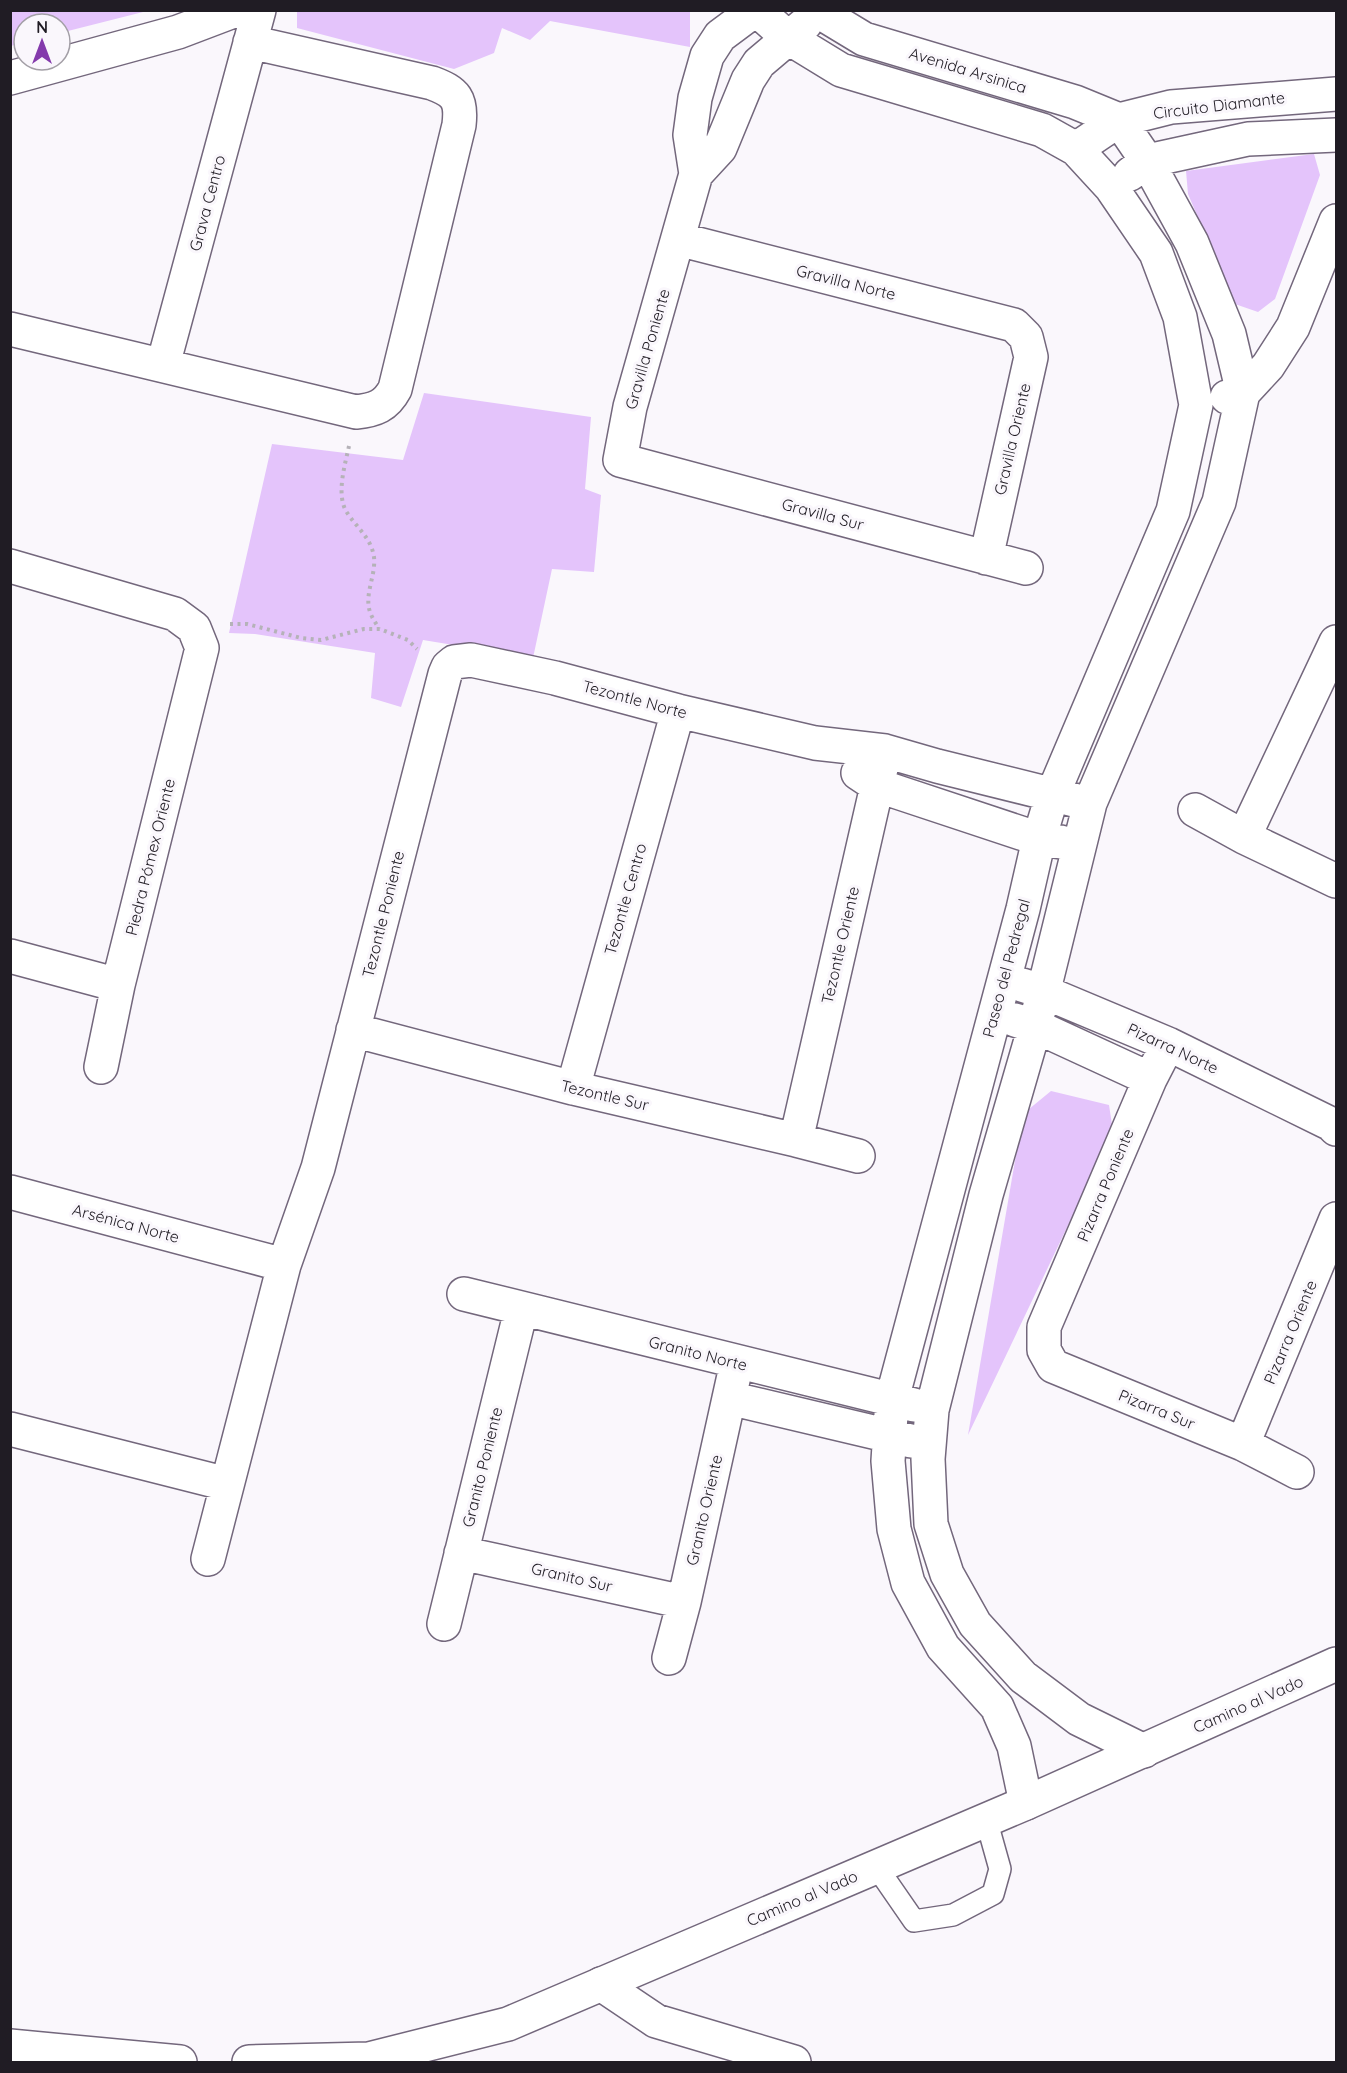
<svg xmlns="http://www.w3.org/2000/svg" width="1347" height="2073" viewBox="0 0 1347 2073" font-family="Quicksand,sans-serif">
  <rect width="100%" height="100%" fill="#faf7fc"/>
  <path fill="#e4c4fb" d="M11 10H147V11L60 33V24H24V42L11 46Z
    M297 11H690V47L550 21 530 40 502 28 494 53 454 69 297 28Z
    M1314 154 1320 175 1275 299 1258 312 1232 303 1214 255 1188 194 1186 171Z
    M424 393 591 417 585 489 601 495 594 572 552 569 533 658 423 640 401 707 371 698 375 653 255 634 229 633 272 444 403 460Z
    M1051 1091 1109 1105 1113 1131 968 1435 1023 1114Z"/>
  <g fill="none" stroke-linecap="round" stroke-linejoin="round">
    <defs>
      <path id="lane" d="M876 1866 914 1921 953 1915 993 1894 1000 1869 986 1819"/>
      <path id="street" d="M755 10 720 36 707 56 695 98 690 135 696 174 630 407 620 460 1026 568
        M757 10 787 37 841 70 1042 130 1076 149 1111 187 1156 253 1180 317 1196 405 1173 511 1052 796 1039 839 1023 909 892 1399 888 1461 894 1529 908 1583 943 1647 997 1707 1014 1746 1026 1803
        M816 10 864 39 1075 102 1119 120
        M10 78 178 32 236 10
        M1119 120 1147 161 1192 243 1229 334 1243 393 1227 397
        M1076 149 1119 120 1171 107 1336 94
        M696 174 720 148 748 80 759 63 805 24
        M1130 174 1147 161 1248 139 1336 135
        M678 239 1014 325 1026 337 1031 357 986 558
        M10 329 356 412C375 410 386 406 395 389L459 125C462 99 456 92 432 83L250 42
        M163 365 259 10
        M10 566 175 614 194 628 202 648 118 985 101 1067
        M858 773 876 785 1039 839 1061 842
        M1195 810 1244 837 1336 881
        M1244 837 1336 642
        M10 956 118 985
        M1022 985 1044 992 1168 1044 1331 1124 1336 1129
        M1015 1020 1035 1026 1150 1079
        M353 1030 573 1088 796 1140 858 1156
        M1168 1044 1150 1079 1044 1327V1350L1053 1366 1243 1444 1297 1472
        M573 1088 678 711
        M796 1140 885 751
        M10 1192 284 1265 208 1559
        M284 1265 318 1168 445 674 448 667 454 662 471 660 555 678 678 711 815 743 885 751 937 766 1074 800
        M464 1294 914 1405
        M729 1398 911 1441
        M10 1429 227 1484
        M1243 1444 1336 1219
        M461 1553 684 1602
        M444 1624 521 1310
        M669 1658 684 1602 737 1362
        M1144 1751 1079 1719 1023 1677 975 1624 947 1574 931 1524 928 1459 932 1410 986 1195 1035 1026 1090 803 1219 502 1243 393 1268 366 1293 327 1336 221
        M601 1984 656 2021 794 2062"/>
      <path id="secondary" d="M10 2046 180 2062
        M249 2062 369 2059 508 2024 1026 1803 1336 1664"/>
    </defs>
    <use href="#lane" stroke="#73677c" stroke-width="24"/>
    <use href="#street" stroke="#73677c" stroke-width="36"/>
    <use href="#secondary" stroke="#73677c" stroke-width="36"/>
    <path stroke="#b5b2b8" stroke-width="4" stroke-dasharray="3 4.5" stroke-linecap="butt" d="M349 446C345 465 335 497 348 514 358 529 371 538 374 557 376 576 364 594 370 612 372 618 376 623 379 629
      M230 624H247L301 638 321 640 364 629H380L408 640 417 649"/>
    <use href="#lane" stroke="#fff" stroke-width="21"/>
    <use href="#street" stroke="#fff" stroke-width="33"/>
    <use href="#secondary" stroke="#fff" stroke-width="33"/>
  </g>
  <g text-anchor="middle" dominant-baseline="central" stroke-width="6" stroke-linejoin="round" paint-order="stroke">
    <g font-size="16" fill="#201c24" stroke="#faf7fc">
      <text transform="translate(968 70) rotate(17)">Avenida Arsinica</text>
      <text transform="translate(1219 105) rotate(-7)">Circuito Diamante</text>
      <text transform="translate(207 203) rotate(-75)">Grava Centro</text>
      <text transform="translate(846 282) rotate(14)">Gravilla Norte</text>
      <text transform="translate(647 349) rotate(-74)">Gravilla Poniente</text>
      <text transform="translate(1012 439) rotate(-77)">Gravilla Oriente</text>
      <text transform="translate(823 514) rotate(15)">Gravilla Sur</text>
      <text transform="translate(635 699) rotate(15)">Tezontle Norte</text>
      <text transform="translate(150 857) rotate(-76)">Piedra Pómex Oriente</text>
      <text transform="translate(625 899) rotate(-74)">Tezontle Centro</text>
      <text transform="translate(383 914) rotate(-76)">Tezontle Poniente</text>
      <text transform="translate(840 945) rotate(-77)">Tezontle Oriente</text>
      <text transform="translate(1006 968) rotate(-75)">Paseo del Pedregal</text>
      <text transform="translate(1173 1048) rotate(25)">Pizarra Norte</text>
      <text transform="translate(605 1095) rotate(13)">Tezontle Sur</text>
      <text transform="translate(1105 1185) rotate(-67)">Pizarra Poniente</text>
      <text transform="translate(126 1223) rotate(15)">Arsénica Norte</text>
      <text transform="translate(1290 1332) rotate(-67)">Pizarra Oriente</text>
      <text transform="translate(698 1353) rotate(14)">Granito Norte</text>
      <text transform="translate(1157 1409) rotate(22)">Pizarra Sur</text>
      <text transform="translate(482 1467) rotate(-76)">Granito Poniente</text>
      <text transform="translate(704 1510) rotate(-77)">Granito Oriente</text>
      <text transform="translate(572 1577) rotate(13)">Granito Sur</text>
      <text transform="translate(1248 1704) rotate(-24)">Camino al Vado</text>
      <text transform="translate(802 1898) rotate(-23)">Camino al Vado</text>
    </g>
  </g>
  <rect width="1347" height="2073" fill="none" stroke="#201c24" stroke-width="24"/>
  <g transform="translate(42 42)"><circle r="28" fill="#faf7fc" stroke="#a39fa6" stroke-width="1.5"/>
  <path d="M0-4.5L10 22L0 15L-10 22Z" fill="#843aac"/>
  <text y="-9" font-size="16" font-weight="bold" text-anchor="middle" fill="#201c24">N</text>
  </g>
</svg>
